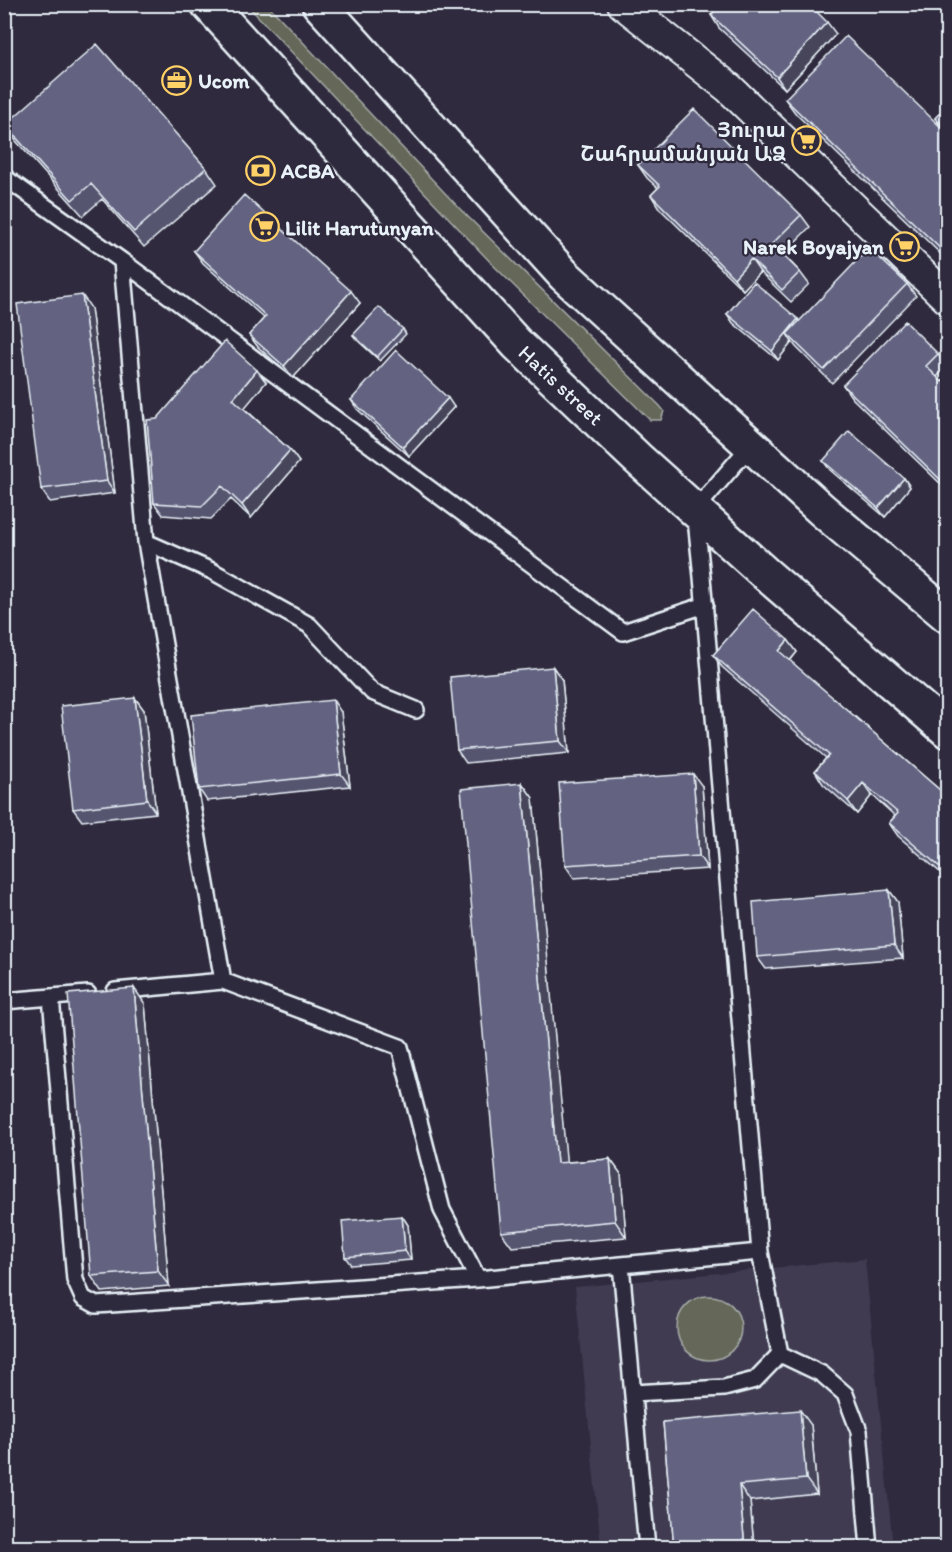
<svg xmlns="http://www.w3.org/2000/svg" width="952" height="1552" viewBox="0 0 952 1552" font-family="Itim,'Noto Sans Armenian',sans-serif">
  <rect width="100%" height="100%" fill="#2f2a3d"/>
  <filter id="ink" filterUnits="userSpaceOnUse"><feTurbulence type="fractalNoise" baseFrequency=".0167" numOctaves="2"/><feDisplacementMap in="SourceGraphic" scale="12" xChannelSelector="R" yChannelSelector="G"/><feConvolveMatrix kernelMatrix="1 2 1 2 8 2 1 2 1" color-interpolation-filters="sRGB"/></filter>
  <g filter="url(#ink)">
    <path fill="#3f3b51" d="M865 1259 893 1547H601L575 1287Z"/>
    <path fill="#656758" stroke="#a6aca8" stroke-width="1.5" d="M247 5H268L460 209 660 406 664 411 661 420H650L496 268Z
      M677 1328a32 32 0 1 1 64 0a32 32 0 1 1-64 0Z"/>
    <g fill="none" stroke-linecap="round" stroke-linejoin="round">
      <defs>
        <path id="service" d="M4 177 122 261 146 542 223 981 400 1047 442 1210 478 1279
          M122 261 623 632 705 605
          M751 445 695 510 702 577 760 1252 780 1354 822 1374 845 1394 859 1431 869 1548
          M146 542 212 571 309 625 372 692 416 710
          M115 991 223 981
          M51 997 75 1280 83 1298 96 1305 478 1279 621 1265 647 1548
          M4 1001 88 994
          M621 1265 760 1252
          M633 1393 724 1388 755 1380 780 1354"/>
        <path id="minor" d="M623 4 729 88 948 299"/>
        <path id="secondary" d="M208 4 517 344 637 458 767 575 948 731
          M319 4 564 275 822 510 948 616"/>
      </defs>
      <use href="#service" stroke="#e8f1f8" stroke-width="20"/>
      <use href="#minor" stroke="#e8f1f8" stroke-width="34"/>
      <use href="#secondary" stroke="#e8f1f8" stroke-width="38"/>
      <use href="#service" stroke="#2f2a3d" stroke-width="15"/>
      <use href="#minor" stroke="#2f2a3d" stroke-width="30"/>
      <use href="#secondary" stroke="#2f2a3d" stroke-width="33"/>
    </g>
    <path fill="#56556f" stroke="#e8f1f8" stroke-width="1.5" d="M711 15 836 34 785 89 719 28Z
      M785 99 945 132 935 118 948 105V261L796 114Z
      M5 125 206 168 217 184 144 247 102 199 83 216 16 141Z
      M638 165 801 215 810 227 783 254 800 272 809 284 791 302 760 272 743 290 659 208 651 195 658 188 647 178Z
      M194 251 360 303 293 378 258 347 249 335 264 318 203 263Z
      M907 284 916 296 832 383 796 347 792 342 778 360 733 323 727 314 800 321Z
      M91 308 115 493 50 502 41 489Z
      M403 329 406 334 380 361 356 339 353 335Z
      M938 354 946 367 937 377 942 382 948 376V491L852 398 843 385Z
      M266 382 244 408 290 450 299 462 251 518 231 499 211 519 163 515 154 503 157 419Z
      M351 400 454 407 409 456 357 409Z
      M823 461 904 478 910 487 885 517 830 470Z
      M788 640 797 652 790 661 948 797V879L898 836 889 823 895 816 872 795 857 814 823 784 815 771 826 758 722 667 713 655Z
      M553 667 562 680 569 753 466 763 457 750Z
      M135 698 144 710 156 813 82 821 73 809Z
      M341 712 350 786 207 801 199 789Z
      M522 783 533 798 566 1162 610 1159 621 1174 626 1237 512 1247 501 1232Z
      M702 786 708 869 574 878 565 865Z
      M889 890 898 902 903 958 766 969 757 957Z
      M145 1004 169 1286 102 1292 91 1276Z
      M402 1216 408 1225 411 1260 351 1265 345 1257Z
      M663 1422 811 1425 817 1494 750 1501 754 1548H674Z"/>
    <path fill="#46455a" stroke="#e8f1f8" stroke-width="1.5" d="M827 22 836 34 785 89 777 77Z
      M751 259 760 272 743 290 734 278Z
      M351 291 360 303 293 378 284 366Z
      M82 295 91 308 115 493 107 481Z
      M798 319 804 328 787 334 792 342 778 360 772 351Z
      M257 370 266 382 242 411 233 399Z
      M448 398 454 407 409 456 403 447Z
      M290 450 299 462 251 518 242 505Z
      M904 478 910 487 885 517 878 508Z
      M788 640 797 652 787 664 779 651Z
      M553 667 562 680 569 753 560 741Z
      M135 698 144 710 156 813 147 800Z
      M333 700 341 712 350 786 341 774Z
      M693 774 702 786 708 869 699 856Z
      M522 783 533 798 568 1179 557 1163Z
      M863 783 872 795 857 814 848 801Z
      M889 890 898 902 903 958 894 945Z
      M134 988 145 1004 169 1286 158 1271Z
      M610 1159 621 1174 626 1237 615 1221Z
      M402 1216 408 1225 411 1260 405 1251Z
      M800 1410 811 1425 817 1494 806 1479Z
      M739 1485 750 1501 754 1548H745Z"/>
    <path fill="#646381" stroke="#e8f1f8" stroke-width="1.5" d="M721 4H809L827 22 777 77 711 15Z
      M846 36 948 134V256L785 99Z
      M97 44 206 168 134 232 91 184 72 200 5 125Z
      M948 105V130L935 118Z
      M694 109 801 215 772 244 800 272 782 290 751 259 734 278 651 195 660 186 638 165Z
      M244 195 351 291 284 366 249 335 266 316 194 251Z
      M869 248 907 284 824 370 787 334Z
      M754 282 798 319 772 351 727 314Z
      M82 295 107 481 41 489 17 304Z
      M379 307 403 329 377 357 353 335Z
      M905 321 938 354 926 366 942 382 948 376V487L843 385Z
      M225 341 257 370 233 399 290 450 242 505 222 486 202 506 154 503 147 420 157 419Z
      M396 350 448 398 403 447 351 400Z
      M849 431 904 478 878 508 823 461Z
      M753 609 788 640 779 651 948 797V874L889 823 898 813 863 783 848 801 815 771 829 755 713 655Z
      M553 667 560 741 457 750 450 677Z
      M135 698 147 800 73 809 61 706Z
      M333 700 341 774 199 789 191 715Z
      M693 774 699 856 565 865 559 783Z
      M522 783 557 1163 610 1159 615 1221 501 1232 461 789Z
      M889 890 894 945 757 957 753 902Z
      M134 988 158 1271 91 1276 68 994Z
      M402 1216 405 1251 345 1257 342 1221Z
      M800 1410 806 1479 739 1485 745 1548H674L663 1422Z"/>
  </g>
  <defs>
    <symbol id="office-ring" viewBox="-11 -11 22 22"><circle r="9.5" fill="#2f2a3d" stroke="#ffd166" stroke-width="1.5"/><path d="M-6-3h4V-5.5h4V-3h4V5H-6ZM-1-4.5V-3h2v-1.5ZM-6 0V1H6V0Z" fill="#ffd166"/></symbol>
    <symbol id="supermarket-ring" viewBox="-11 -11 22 22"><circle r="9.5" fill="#2f2a3d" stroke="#ffd166" stroke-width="1.5"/><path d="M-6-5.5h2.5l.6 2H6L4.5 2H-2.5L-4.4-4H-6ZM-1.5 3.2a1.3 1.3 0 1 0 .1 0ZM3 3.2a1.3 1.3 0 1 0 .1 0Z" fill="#ffd166"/></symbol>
    <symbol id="bank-ring" viewBox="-11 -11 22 22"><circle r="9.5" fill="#2f2a3d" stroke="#ffd166" stroke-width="1.5"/><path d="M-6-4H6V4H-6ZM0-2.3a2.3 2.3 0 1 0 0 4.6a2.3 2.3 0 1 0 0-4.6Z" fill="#ffd166"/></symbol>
  </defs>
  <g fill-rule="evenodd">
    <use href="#office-ring" x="160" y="64" width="33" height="33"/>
    <use href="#supermarket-ring" x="790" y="124" width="33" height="33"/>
    <use href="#bank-ring" x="244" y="154" width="33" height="33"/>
    <use href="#supermarket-ring" x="248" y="210" width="33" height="33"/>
    <use href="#supermarket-ring" x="888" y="230" width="33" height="33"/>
  </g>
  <g text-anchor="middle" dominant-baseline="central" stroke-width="4.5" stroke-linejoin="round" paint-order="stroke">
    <g font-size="21" font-weight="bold" fill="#e8f1f8" stroke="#2f2a3d" text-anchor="start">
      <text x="198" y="80">Ucom</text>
      <text x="786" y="129" text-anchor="end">Յուրա<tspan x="786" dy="24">Շահրամանյան ԱՁ</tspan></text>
      <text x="281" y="170">ACBA</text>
      <text x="285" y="227">Lilit Harutunyan</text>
      <text x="884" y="246" text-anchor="end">Narek Boyajyan</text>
    </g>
    <g font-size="21" fill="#e8f1f8" stroke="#2f2a3d">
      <text transform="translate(561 385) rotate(43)">Hatis street</text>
    </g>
  </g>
  <rect width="952" height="1552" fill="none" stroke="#2f2a3d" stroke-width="24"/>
  <rect x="12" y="12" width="928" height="1528" fill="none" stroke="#e8f1f8" stroke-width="2" filter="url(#ink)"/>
</svg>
